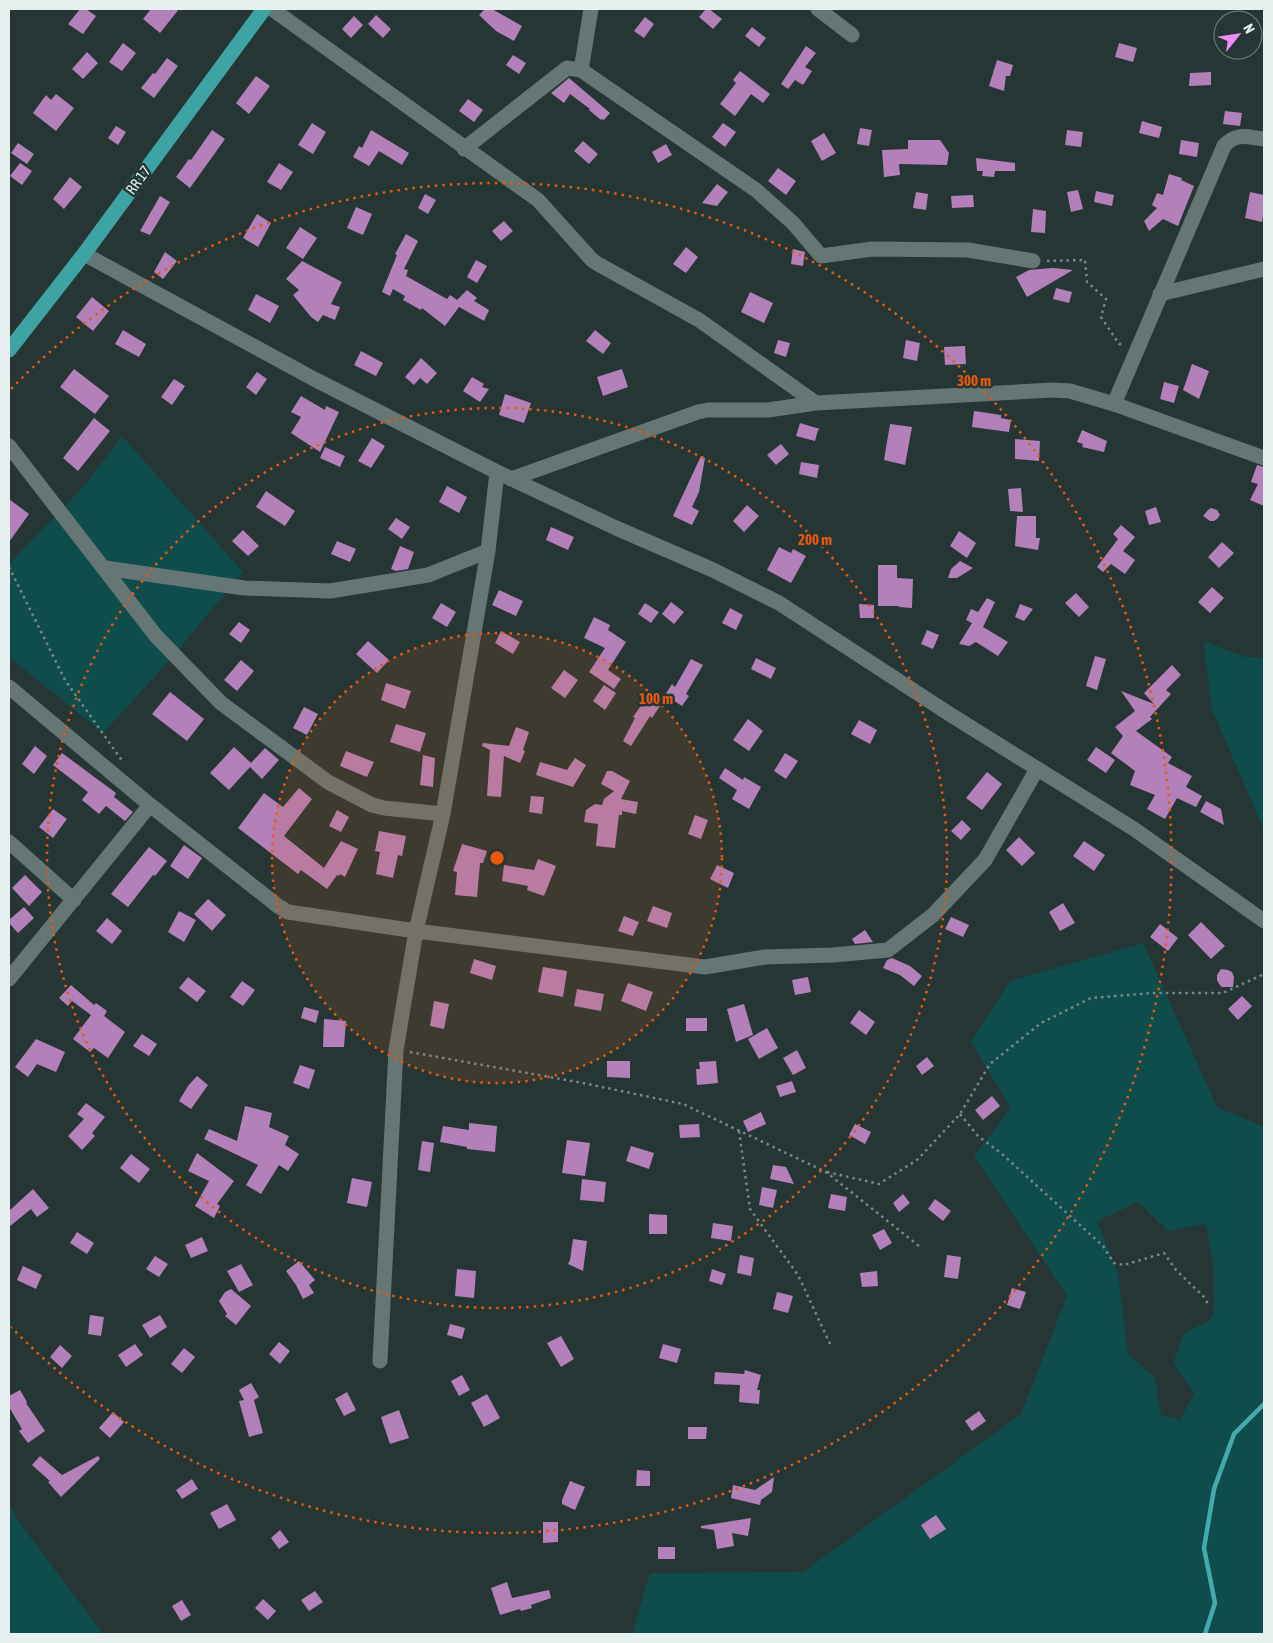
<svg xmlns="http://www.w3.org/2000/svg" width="1273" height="1643" viewBox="0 0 1273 1643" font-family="'Asap Condensed',sans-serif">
  <rect width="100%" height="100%" fill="#263635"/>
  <path fill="#0e4d4c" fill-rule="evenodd" d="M122 436 243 572 168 662 103 733 9 657V564L85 485Z
    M1204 641 1245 657 1264 658V830L1211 707Z
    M1143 943 1217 1107 1264 1127V1634H632L650 1573 803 1572 1021 1414 1067 1296 974 1156 1011 1108 971 1042 1010 981ZM1138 1202 1168 1231 1206 1224 1214 1269V1313L1209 1321 1184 1333 1173 1363 1194 1393 1180 1420 1161 1415 1155 1378 1128 1354 1118 1273 1097 1221Z
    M9 1504 21 1525 103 1634H9Z"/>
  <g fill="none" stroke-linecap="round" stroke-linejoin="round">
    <path stroke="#45abaa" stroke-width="4.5" d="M1205 1634 1215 1603 1204 1548 1214 1489 1234 1434 1264 1404"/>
  </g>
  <path fill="#b480b9" d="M80 9H86L96 16 83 34 68 24Z
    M151 9H179L160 33 143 19Z
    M485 9H492L522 26 514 41 496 31 479 15Z
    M706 9H709L722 19 713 29 699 17Z
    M376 15 391 29 383 38 368 24Z
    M354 16 363 25 351 38 342 29Z
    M645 17 654 24 644 38 634 31Z
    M752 27 766 38 759 47 745 36Z
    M123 43 136 53 122 71 109 62Z
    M1119 43 1137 48 1133 62 1115 57Z
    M806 46 816 53 805 67 812 71 803 85 795 80 788 89 781 84Z
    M87 52 98 63 83 79 72 69Z
    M513 55 526 63 519 74 506 65Z
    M167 58 178 66 154 98 141 88 153 73 155 74Z
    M997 60 1013 65 1010 76H1006L1004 91 989 86Z
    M740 71 770 94 763 103 751 94 735 116 720 104 736 83 733 80Z
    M1211 72V85L1189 86 1190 73Z
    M256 76 270 86 249 114 236 103Z
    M569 78 610 113 604 120 602 119 601 120 589 110 590 109 570 94 564 103 551 93Z
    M56 94 74 108 56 131 33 113 46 95 51 100Z
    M468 99 483 110 474 122 459 111Z
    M1225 111 1242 113 1240 126 1223 124Z
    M1142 121 1162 127 1159 138 1139 133Z
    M312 123 326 132 313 154 298 145Z
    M723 123 736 132 725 147 712 137Z
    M116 126 126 132 118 145 108 138Z
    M860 128 872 130 869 146 857 144Z
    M212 130 225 139 190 188 176 177 189 159 191 160Z
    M371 130 409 153 402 165 379 151 369 166 353 157 359 146 362 148Z
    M1067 130 1083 132 1081 147 1065 145Z
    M824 133 836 153 822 161 811 141Z
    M908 140H940L949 153 947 165 899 164 900 175 884 177 882 150 908 149Z
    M1181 140 1199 143 1197 157 1179 154Z
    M583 141 598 154 589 164 574 151Z
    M18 143 34 154 27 164 11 153Z
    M666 144 672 155 658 163 652 152Z
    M976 158 1015 163V171H995L994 177 982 176 983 171H977Z
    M20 163 32 171 22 185 10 176Z
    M279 163 293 172 281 190 267 182Z
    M778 168 796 181 786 195 768 181Z
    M1169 174 1182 178 1181 180 1194 186 1178 226 1163 219 1149 231 1144 221 1157 208 1152 205 1157 193 1163 195Z
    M70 177 82 187 64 209 53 199Z
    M717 184 728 192 717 206 702 203Z
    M1078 190 1083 209 1071 212 1067 192Z
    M1096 191 1114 195 1112 206 1094 202Z
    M916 192 928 194 926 210 913 208Z
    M1250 192 1264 195V211L1262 222 1245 218Z
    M425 194 436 200 428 214 418 208Z
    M973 195 974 207 952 208 951 196Z
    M160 196 170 202 150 235 140 231Z
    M356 207 372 214 363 235 347 228Z
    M1033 209 1046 211 1045 233 1031 232Z
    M257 214 271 223 258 247 243 238Z
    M504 221 513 231 501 241 492 231Z
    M300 227 317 238 303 259 286 248Z
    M406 234 418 241 404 269 408 270 406 276 447 299 450 295 457 300 467 290 477 298 474 301 489 310 484 321 459 307 445 326 422 308 421 310 403 300 405 296 393 289 390 296 382 292 397 255 395 254Z
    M686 247 698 257 686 273 673 264Z
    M793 249 805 252 803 266 791 264Z
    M165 252 177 261 163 279 154 272Z
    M476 260 487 266 477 283 467 277Z
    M302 261 342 282 331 304 340 307 335 320 323 315 318 322 311 317 293 295 299 290 286 279Z
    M1053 268 1073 270 1027 297 1016 277 1029 270Z
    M1056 288 1072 292 1069 303 1053 299Z
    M750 292 773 303 764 323 741 312Z
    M256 294 279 306 270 323 248 310Z
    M92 297 109 311 93 331 76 317Z
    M123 330 146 344 139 357 115 344Z
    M595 330 611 343 603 354 586 341Z
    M778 340 790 343 786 357 774 353Z
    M906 340 920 343 917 361 903 358Z
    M965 346 966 364 945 365 944 347Z
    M361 351 383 363 376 376 354 365Z
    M421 358 437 373 427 384 420 378 414 385 405 377Z
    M1192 364 1209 371 1199 399 1183 390Z
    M74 369 109 396 95 414 60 387Z
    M622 369 628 387 603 396 597 377Z
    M257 372 267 379 256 395 246 387Z
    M472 377 484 384 482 387 489 389 480 402 463 391Z
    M174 379 185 386 172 405 161 397Z
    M1164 382 1179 386 1174 403 1160 399Z
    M505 394 531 403 524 423 499 415Z
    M301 396 325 410 326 406 339 412 320 452 291 433 301 417 291 412Z
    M974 411 1001 415V418L1011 420 1009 432 972 427Z
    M94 418 110 431 78 471 63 458Z
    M800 423 820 429 818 430 815 441 796 436Z
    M890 424 912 427 905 465 884 460Z
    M1082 430 1107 441 1104 452 1082 447 1083 444 1077 442Z
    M372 438 385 446 371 468 358 461Z
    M1015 439 1040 441 1039 461 1015 459Z
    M781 444 789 454 776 465 767 455Z
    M325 447 345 456 340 467 320 458Z
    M701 456 705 458 699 492 692 507 699 511 692 525 673 516Z
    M801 462 819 465 817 478 799 474Z
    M1257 465 1264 467V506L1250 500 1258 484 1251 482Z
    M447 486 467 497 459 513 439 502Z
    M1021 488 1023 512 1010 511 1008 489Z
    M266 491 295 511 285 526 256 507Z
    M9 499 29 514 9 542Z
    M747 505 759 516 744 532 733 521Z
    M1156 507 1161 522 1149 525 1145 511Z
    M1211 508 1217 510 1220 515 1217 519 1214 521H1210L1203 516 1208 510Z
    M1017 516H1036V538H1040L1038 550 1015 546Z
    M396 518 410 527 402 539 388 529Z
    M1121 525 1135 537 1123 551 1135 560 1125 574 1111 564 1103 572 1097 567 1118 539 1113 534Z
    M551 527 574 537 568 550 546 540Z
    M243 530 259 546 248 556 232 541Z
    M959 531 976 543 967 558 950 546Z
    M337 541 356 549 350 562 331 554Z
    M1222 542 1234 553 1219 568 1208 557Z
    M400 546 414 552 408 569 396 571 391 569Z
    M779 547 791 553 793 549 806 556 791 583 767 570Z
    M960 561 973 568 957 578H948L951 569Z
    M878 565H897V578L913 579 912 608 899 607V606H878Z
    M1212 587 1224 598 1210 613 1198 602Z
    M499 590 523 601 516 616 492 605Z
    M1076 593 1089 607 1079 617 1065 603Z
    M987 598 995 602 983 627 1008 642 998 656 976 642 969 646 959 644 972 623 966 620 971 609 978 612Z
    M671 602 684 612 674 624 662 614Z
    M441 603 456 612 447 627 432 618Z
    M645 603 659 612 651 623 638 614Z
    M859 604 874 605V618H860Z
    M1020 604 1033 609 1024 621 1015 617Z
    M730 608 743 615 736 630 722 623Z
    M594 617 610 625 608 630 626 642 608 670 621 679 614 689 589 672 605 648 584 638Z
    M239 622 250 630 241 643 229 634Z
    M927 630 939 635 933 649 921 644Z
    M501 631 520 642 513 654 495 643Z
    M368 641 389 660 377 673 356 654Z
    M1095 656 1106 659 1097 690 1086 686Z
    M756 658 776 668 771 679 751 669Z
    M691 659 703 665 686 694 689 696 682 706 665 695 672 684 675 687Z
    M241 660 254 671 237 691 224 680Z
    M1172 665 1181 675 1166 690 1171 694 1150 717 1152 719 1136 731 1172 757 1168 763 1192 776 1186 787 1202 796 1196 807 1177 798 1165 819 1147 809 1155 795 1130 785 1135 771 1111 753 1123 736 1115 727 1135 711 1121 691 1154 704 1144 693Z
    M564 670 578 680 565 698 551 688Z
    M386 683 411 691 405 709 381 700Z
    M604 685 616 693 605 710 593 701Z
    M170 692 204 719 187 741 152 714Z
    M647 697 660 706 652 718 650 716 631 746 623 741 635 718 633 717Z
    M304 707 318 714 307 735 293 728Z
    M748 719 763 731 749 751 733 740Z
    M859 720 877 730 870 744 851 734Z
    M396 724 426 733 420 752 390 742Z
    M516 727 529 732 523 750 525 751 520 763 504 756 501 797 487 796 490 750 482 746 483 743 509 746Z
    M35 746 47 756 34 774 22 764Z
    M234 747 251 763 265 748 279 760 262 779 250 767 229 790 210 773Z
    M1096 747 1115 760 1106 773 1087 760Z
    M346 751 374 762 367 777 340 766Z
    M62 753 116 793 114 797 133 812 125 821 106 806 99 814 82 800 88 792 53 765Z
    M785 753 798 761 786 779 774 771Z
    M423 755 435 758 433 787 420 785Z
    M575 758 586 765 573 787 536 775 540 762 567 770Z
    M725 768 743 780 744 777 761 787 749 809 732 799 737 790 719 778Z
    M607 771H612L630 781 621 799 638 802 636 814 622 811V815H619L615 848 596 846 598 824 584 822 586 810 595 804 602 805 604 799 614 791 601 784Z
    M987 772 1002 784 982 810 966 798Z
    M299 788 312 799 284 836 324 868 341 841 358 849 345 877 340 874 339 876 337 875 327 889 301 870 298 874 238 828 264 793 283 807Z
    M531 796 544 797 542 814 529 812Z
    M1206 801 1221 809 1224 825 1200 812Z
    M53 809 67 819 53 838 39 827Z
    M337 810 349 817 341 832 329 826Z
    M695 815 708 820 701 839 688 834Z
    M962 820 971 829 961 840 951 831Z
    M379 831 406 836 402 856 398 855 393 878 376 874 380 852 375 851Z
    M1019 837 1035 853 1022 866 1006 850Z
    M1084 841 1105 855 1094 871 1073 856Z
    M462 844 487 851 483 863H480L477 897 455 895 457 872 453 871Z
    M184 845 202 858 188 879 170 866Z
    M149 847 167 861 155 876 153 875 128 907 111 894Z
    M538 859 556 866 544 896 527 890 528 886 502 881 504 865 534 870Z
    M717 865 734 873 728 888 710 879Z
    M25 875 42 892 29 906 12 888Z
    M208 899 226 915 212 931 194 914Z
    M1063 903 1075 923 1060 931 1049 912Z
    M653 906 672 913 667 928 647 921Z
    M24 907 34 918 18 933 9 923V920Z
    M179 911 196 920 184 942 168 932Z
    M624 916 639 922 633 936 618 931Z
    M951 917 969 925 963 937 945 929Z
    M107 918 122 931 112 944 96 931Z
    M1201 922 1225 946 1211 959 1188 935Z
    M1160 924 1178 938 1168 951 1150 937Z
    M865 930 873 942 855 944 852 939Z
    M892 958 910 966 922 976 914 986 900 975 883 968 887 960Z
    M474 959 496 966 492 980 470 973Z
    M543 967 567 971 563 997 538 992Z
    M1221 969 1228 970 1232 972 1234 977 1233 987H1222L1219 984 1217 980V975Z
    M188 977 206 991 197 1002 179 988Z
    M808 977 811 992 795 995 792 980Z
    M242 981 255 990 243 1006 230 997Z
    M628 983 653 992 646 1011 621 1001Z
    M71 985 94 1005 96 1003 107 1011 104 1016 125 1032 108 1058 94 1048 90 1052 73 1039 91 1015 72 1001 68 1006 59 998Z
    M577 989 604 994 601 1011 574 1006Z
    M1242 996 1252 1006 1238 1020 1228 1009Z
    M434 1001 449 1004 444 1029 430 1026Z
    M744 1004 753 1035 736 1042 727 1009Z
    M304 1007 319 1011 316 1023 301 1018Z
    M859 1010 875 1022 866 1035 850 1023Z
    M686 1018H707V1031H686Z
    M324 1019 346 1021 344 1047H323Z
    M767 1028 778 1048 759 1059 748 1039Z
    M142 1034 157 1044 149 1056 133 1046Z
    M36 1039 65 1052 56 1072 37 1064 28 1077 15 1067Z
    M797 1050 806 1068 793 1075 783 1058Z
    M927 1057 934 1066 922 1075 916 1066Z
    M607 1061H630V1078L607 1077Z
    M716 1061 718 1083 697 1085 696 1069H700L699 1062Z
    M300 1065 315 1070 309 1089 293 1083Z
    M197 1076 208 1085 191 1109 179 1101 188 1086Z
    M792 1081 796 1092 780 1097 776 1086Z
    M992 1096 1000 1106 983 1120 975 1110Z
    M86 1103 105 1117 92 1133 95 1136 82 1150 68 1136 84 1119 77 1114Z
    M245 1106 272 1113 269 1127 289 1136 285 1145 299 1154 288 1171 279 1165 261 1194 246 1185 258 1165 204 1139 209 1129 237 1141Z
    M761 1112 766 1124 748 1132 743 1121Z
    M469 1123 497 1126 495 1152 467 1149V1147L440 1142 443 1126 469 1130Z
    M699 1124 700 1137 680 1138 679 1125Z
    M855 1124 871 1132 865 1144 849 1135Z
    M567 1140 590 1143 585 1176 562 1173Z
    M422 1141 434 1143 430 1172 418 1170Z
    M631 1146 654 1153 649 1169 626 1161Z
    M197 1153 234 1181 217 1204 220 1206 214 1218 195 1206 209 1181 188 1171Z
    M131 1154 150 1169 139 1183 120 1168Z
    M773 1165 786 1167 794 1184 770 1179Z
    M352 1178 372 1182 367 1207 347 1203Z
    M582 1179 606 1182 604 1202 580 1200Z
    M762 1187 777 1190 773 1208 759 1205Z
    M33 1189 49 1208 37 1217 31 1209 9 1227V1211Z
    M831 1194 847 1197 845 1211 828 1208Z
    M903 1194 910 1203 899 1212 893 1203Z
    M935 1199 951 1211 943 1221 928 1209Z
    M649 1214 667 1215V1234H649Z
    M713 1223 733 1226 731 1241 711 1238Z
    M884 1229 892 1243 880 1250 872 1235Z
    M77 1232 94 1243 87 1254 70 1243Z
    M202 1237 208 1251 191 1258 185 1245Z
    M573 1239 587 1241 583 1271 568 1264 570 1260Z
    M740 1255 754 1258 751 1276 737 1273Z
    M947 1255 961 1257 958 1279 944 1277Z
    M155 1256 168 1264 159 1277 146 1269Z
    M299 1261 315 1280 309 1285 314 1293 303 1299 296 1285 286 1271Z
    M241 1264 253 1285 239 1292 227 1271Z
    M23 1266 42 1275 36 1289 17 1280Z
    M457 1269 476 1271 474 1298 455 1296Z
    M712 1269 726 1274 722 1285 709 1281Z
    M877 1271 878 1286 862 1287 860 1273Z
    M1012 1288 1026 1292 1020 1309 1007 1305Z
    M231 1289 251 1306 236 1325 225 1316 227 1314 219 1301 225 1292Z
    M777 1292 793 1296 788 1313 773 1309Z
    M90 1315 104 1317 101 1336 88 1334Z
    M160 1315 167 1327 150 1338 142 1325Z
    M450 1324 465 1328 462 1339 447 1335Z
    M561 1336 574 1359 561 1367 547 1343Z
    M279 1342 290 1351 280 1364 269 1354Z
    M135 1344 143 1355 126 1367 118 1355Z
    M663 1344 681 1349 677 1363 659 1358Z
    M60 1345 72 1356 62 1368 50 1357Z
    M184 1348 195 1357 182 1373 171 1364Z
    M745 1370 761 1375 757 1390H760L759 1404 739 1402 740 1385 714 1384 715 1372 744 1374Z
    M462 1375 470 1390 459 1396 451 1381Z
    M251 1383 259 1397 254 1400 263 1433 249 1437 239 1401 244 1400 239 1390Z
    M20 1390 27 1402 26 1403 45 1431 28 1443 19 1431 22 1429 9 1407V1396Z
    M347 1392 356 1410 344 1416 335 1399Z
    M487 1394 500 1418 484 1427 471 1403Z
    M399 1410 409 1438 390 1444 381 1417Z
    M979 1411 986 1421 972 1431 965 1421Z
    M113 1412 124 1422 110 1438 99 1428Z
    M688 1427H707L706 1439H688Z
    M40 1456 62 1475 98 1456 100 1459 61 1497 48 1482 50 1481 32 1465Z
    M637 1470 650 1471V1486H636Z
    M774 1477 772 1492 761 1500 760 1505 731 1498 733 1485 755 1490Z
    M192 1479 198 1489 182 1499 176 1490Z
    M570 1481 585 1487 575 1510 562 1504V1500Z
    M227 1504 236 1520 219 1529 210 1513Z
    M936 1515 946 1529 930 1539 921 1525Z
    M751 1518 748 1536 732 1533 734 1546 717 1549 714 1530 701 1528V1526Z
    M543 1522H558V1542L543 1543Z
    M280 1530 289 1542 279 1549 271 1538Z
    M658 1547H675V1559H658Z
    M507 1582 512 1598 549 1590 551 1598 531 1605 532 1608 521 1611 520 1609 500 1615 491 1588Z
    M315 1591 323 1602 309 1611 301 1600Z
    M263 1599 276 1611 268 1620 255 1608Z
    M182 1600 191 1615 181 1621 172 1606Z"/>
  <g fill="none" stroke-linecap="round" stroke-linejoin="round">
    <path stroke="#7b8887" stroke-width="2.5" stroke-dasharray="2.5 4" stroke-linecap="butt" d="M1047 261 1085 260 1087 282 1106 299 1101 317 1119 344H1124
      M9 567 65 680 123 762
      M410 1052 583 1083 683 1104 826 1172 919 1246
      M960 1114 978 1136 1001 1153 1103 1246 1114 1263 1124 1265 1164 1253 1176 1270 1204 1297 1208 1304
      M739 1131 750 1209 798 1275 831 1346
      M827 1172 879 1184 917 1160 960 1114 990 1064 1041 1023 1091 998 1153 993H1223L1264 974"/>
    <path stroke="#657675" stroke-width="15" d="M272 9 538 200 592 260 598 264 699 320 816 403
      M818 9 852 35
      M581 70 591 9
      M464 149 567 68 581 70 756 190 793 223 821 256 872 249 968 250 1033 261
      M84 254 314 379 497 472 616 528 713 570 779 603 951 715 1134 829 1264 921
      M1160 294 1264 269
      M1114 404 1224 146C1236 132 1247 137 1264 139
      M9 446 156 636 221 703 328 782 372 805 384 808 443 814
      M511 479 698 412 708 410H768L816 403 1053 390 1070 391 1114 404 1264 458
      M105 568 244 588 330 591 428 575 488 551
      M9 687 150 805 278 906 288 912 416 931 705 967 765 957 833 955 888 950 933 915 985 860 1037 769
      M9 842 74 900
      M9 979 150 805
      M380 1361 396 1050 416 931 443 814 488 551 497 472"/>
    <path stroke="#3da4a3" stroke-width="15" d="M9 350 84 254 264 9"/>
  </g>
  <circle cx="497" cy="858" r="225" fill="#e8590c" fill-opacity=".12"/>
  <g fill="none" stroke="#e8590c" stroke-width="2.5" stroke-dasharray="2.5 5">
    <circle cx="497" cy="858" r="225"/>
    <circle cx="497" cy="858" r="450"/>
    <path d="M11 389A675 675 0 1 1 11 1327"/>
  </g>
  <g text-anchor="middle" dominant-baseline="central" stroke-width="5" stroke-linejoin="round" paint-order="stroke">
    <g font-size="15" fill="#e6f0ef" stroke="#263635">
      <text transform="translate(138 180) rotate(-54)">RR 17</text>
    </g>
  </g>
  <circle cx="497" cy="858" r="8" fill="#e8590c" stroke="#263635" stroke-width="2.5"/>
  <g font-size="15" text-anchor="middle" font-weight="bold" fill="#e8590c" stroke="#263635" stroke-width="5" stroke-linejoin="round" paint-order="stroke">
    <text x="974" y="386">300 m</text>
    <text x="815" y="545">200 m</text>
    <text x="656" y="704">100 m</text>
  </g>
  <rect width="1273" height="1643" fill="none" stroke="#e6f0ef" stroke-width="20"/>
  <g transform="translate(1238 35) rotate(60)"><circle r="24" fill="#263635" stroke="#73807f"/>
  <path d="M0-4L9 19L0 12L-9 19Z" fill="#ee8cf8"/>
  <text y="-8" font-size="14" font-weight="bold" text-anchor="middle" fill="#e6f0ef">N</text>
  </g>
</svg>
